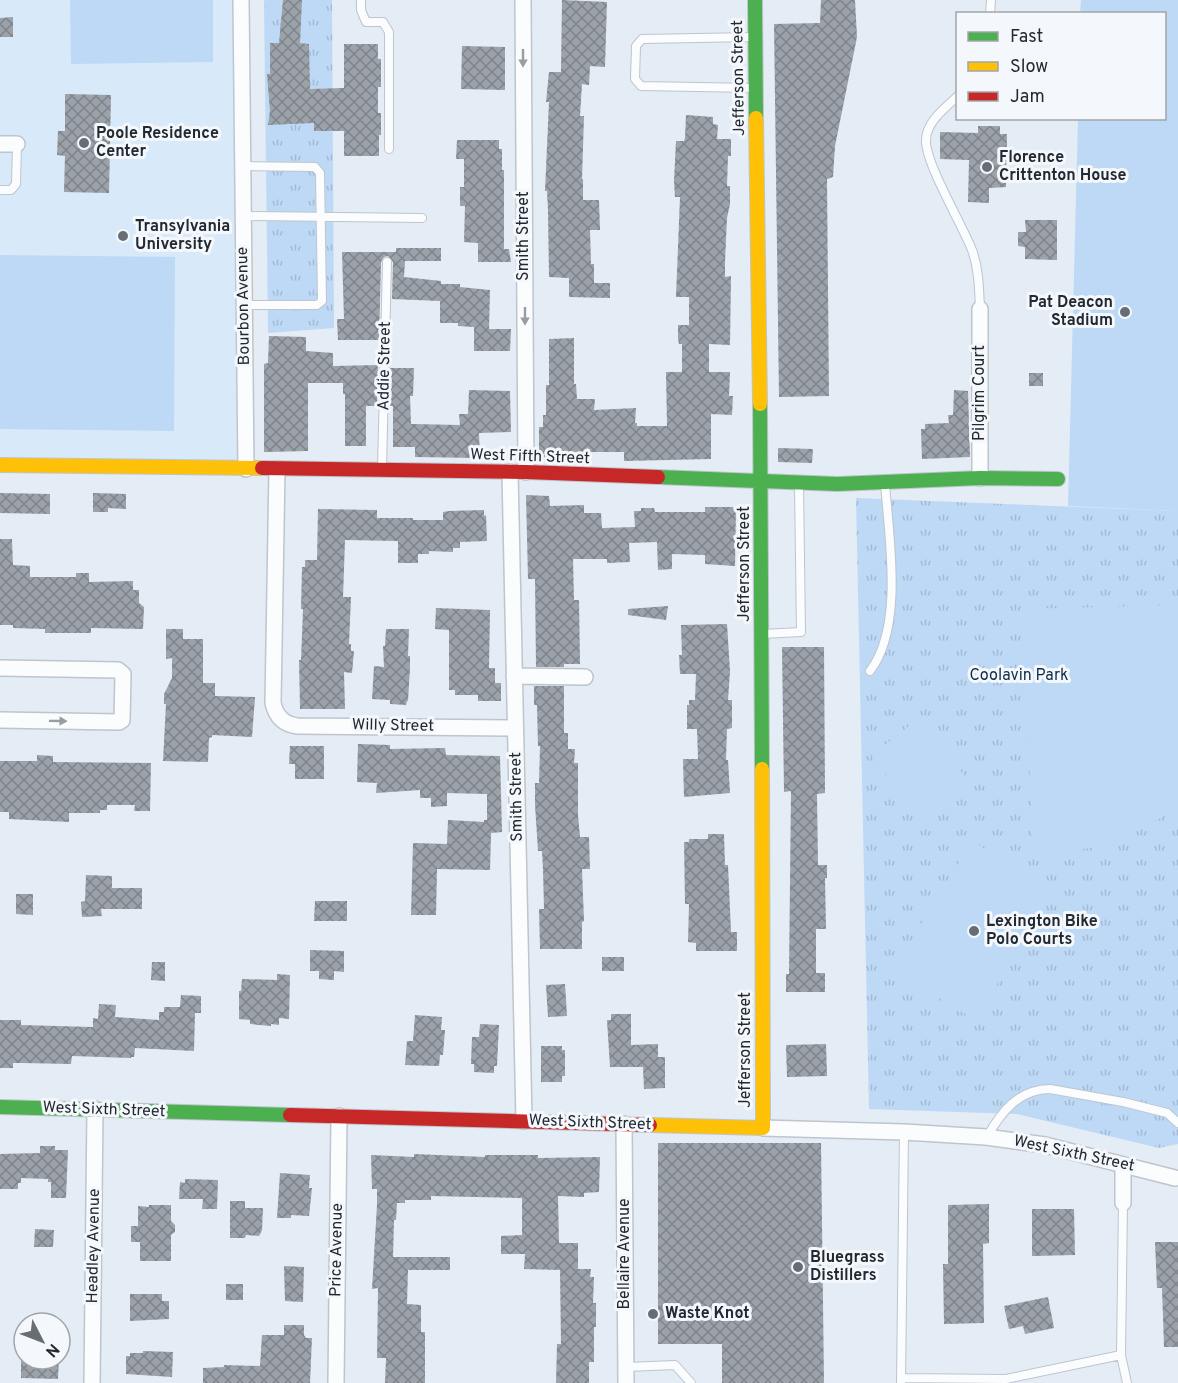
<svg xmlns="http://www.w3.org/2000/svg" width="1178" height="1383" viewBox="0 0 1178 1383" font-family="Overpass,sans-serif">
  <defs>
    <pattern id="grass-tufts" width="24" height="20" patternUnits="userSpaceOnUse" patternTransform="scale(1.5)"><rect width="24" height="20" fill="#bed9f6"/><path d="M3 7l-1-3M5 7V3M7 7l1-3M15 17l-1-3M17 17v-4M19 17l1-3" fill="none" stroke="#a3bad3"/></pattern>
    <pattern id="building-cross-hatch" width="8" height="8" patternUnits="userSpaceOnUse" patternTransform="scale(1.5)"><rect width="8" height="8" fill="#9ba2a9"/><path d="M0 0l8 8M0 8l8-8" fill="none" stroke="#7e848a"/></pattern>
  </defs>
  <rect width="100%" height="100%" fill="#e4ecf5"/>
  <path fill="#d8e9fa" d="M0 0H248L244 476 0 472Z"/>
  <path fill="url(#grass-tufts)" d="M264 0H332L334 328 268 333Z
    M856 498 1178 511V1144L1159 1148 1017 1114 869 1109Z"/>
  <path fill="#bed9f6" d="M70 0H213V62L71 64Z
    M1081 0H1178V511L1068 506 1078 119 1164 118V14L1080 13Z
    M0 255 175 257 174 431 0 429Z
    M1178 605V808L1132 834 1091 848 1033 855 1023 609Z
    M919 718 967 779 919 816 871 756Z
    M972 841 1054 891 975 1020 893 970Z"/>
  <path fill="url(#building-cross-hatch)" d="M283 0H302L300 43 309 44 310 89 344 88V44H378V59H381V87H378V113H381V135H379V156H344V131H314V123L268 125 270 111 267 74H270V43H279Z
    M562 0 607 2 605 67 590 66 589 85 582 84 580 116H584L582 179H583V200H599L600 230H590L591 264H594V283H610V298L569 297V278L549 277 548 211 547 191H545L549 102H546L549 72H561Z
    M821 0H855L857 37 835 146 833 177 827 179 829 396 779 397 774 24 820 23Z
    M13 17V37H0V18Z
    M462 46 505 47V90L461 89Z
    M65 94 111 95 109 193 64 192 65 156 57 155 58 131H65Z
    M686 115 713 117V124L718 125 717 139H731V156H728L727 186H730V204L727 218 725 262V277L731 276 730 345 709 344V372H730L729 396H733L732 415 711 414V459L624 461V452H563V459H539V427H543V415H546V385H549V339L574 338V384H576L577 399H595L594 410 636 408 635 423H637V426H667L666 372H682V344H679L678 339V325H689V297H676L680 197H675L674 181 676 141H684L685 138Z
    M978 126H1000V134H1007L1006 187 989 188V203L968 202 969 160 940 159V132L978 133Z
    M457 140H499V149H502V170H504V249H509L511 262H478V243L464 242 465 206H460V187H464V159H456Z
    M1025 220H1057V260L1025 259V247L1018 246V232H1026Z
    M396 248H441V261H405L404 277 441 281V284H460V287L490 290 489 329H511L510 351H474V327L458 326V323H440V301L392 299 393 262 388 256 384 257 381 262 379 340H338L337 319H344L342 252H396Z
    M269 336 306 337V351L333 353V366L378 365 377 406H366V446H345V394H343V383H308V451L264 452V364L268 363Z
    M390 368H414L413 396H410L411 424 460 425 459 414H468L469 390 510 391 511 432 479 433 480 458 415 457V447H393V406H390Z
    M1029 373H1043V386H1029Z
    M954 390 968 391 970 457 922 459 921 429H925V424L949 423 948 415H953Z
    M778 448 813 449 812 463 778 462Z
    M0 493 50 494V514L0 513Z
    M93 493 126 494V509L108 508V512H93Z
    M526 495 549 496 550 506 584 505V513H601L602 528 635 527 634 511H641V508H654L655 512H705V507H736L735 566 705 564V555L672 554V569L658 570 657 542 629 543 630 562 607 563V559H573L574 600H579L580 664H564V667H536L535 579H528Z
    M318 509 377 510V518H413V520H443V512L449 511 484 510V516L486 515 487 541 460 542V548H453V552L429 551V554H418V563H398V541L345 540 343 597H351L349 644H351V651H354L352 673 344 672 345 709H300L299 660H301L303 609H301L302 567H305V560H317Z
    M0 539H12L13 565 30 566V577H76V573H89V582L133 581V590H139V603L144 607 143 629 91 628V633H45V629L13 628V625H0Z
    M668 606 666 620 628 615V609Z
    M436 608 490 610 489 668H495V683H501V701H478V695H455V690H449V630L435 629Z
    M727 624 730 671 728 700H732V728L727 729 726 760H728L730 793 684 797 683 759H698L697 729H687V705H689V700H695L696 674H680L679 655H682L681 625Z
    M166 629H183V639H203V683H215V696L255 697 252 737 212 735V737L209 738 208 762 163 761 166 704H164V694L172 678V658L166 659Z
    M386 629H409L408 656H410V668L408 701H407L406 705 390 704V700L372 699 374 666 384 667 383 646H385Z
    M782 647H824L825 793 817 794 818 865H827V878H825L826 929H816V973H825V992H786V974H789L791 791 784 792Z
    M534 686H564V733H568V749H575L574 763H578V815L580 837H589L590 869H582L584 921 582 922V949H540L539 909H544L543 869 542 851H538L535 805V783H539L540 746H538L537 705H534Z
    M358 744 390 745V749L445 748 446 755 500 756 502 832 491 833 490 870 437 869 436 915H411L413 843 447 844 448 820 484 822V820H487V794L447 793V806L431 807V798H420V790L376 793 377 783 357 782Z
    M290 746H324V779H295V764H289Z
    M37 755 53 756V762L151 763 150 811H134L135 805H107V810H100V813H69V822L9 819V812H0V761H37Z
    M708 834H724L725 865H728L731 932H737V951H696V943L688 942 689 904H685L684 842H689V839H708Z
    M86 875 112 876V888H142V909H101L102 916 82 917 81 902 85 901Z
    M16 894H33V915L16 914Z
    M315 901H347V921H314Z
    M310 950 344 951V972L334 971V980L319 979V971H310Z
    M602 957H624V971H602Z
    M152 962H165V981L151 980Z
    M277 974 290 975 289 1019 279 1018V1025L271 1024V1026L250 1024V1020L239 1019V991H241L242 979 277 980Z
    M565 984 567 1016 548 1017 546 985Z
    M181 995 201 996V1013H195L194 1051 135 1048 134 1057H131V1058L72 1056 71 1064 23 1063H13V1068H0V1020H21V1025L93 1027V1018L98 1019 99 1004 116 1005 115 1017 159 1020V1012H164V1007H180Z
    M611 1014H631V1045L658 1044V1057H665V1088L644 1089 643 1067H610L607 1020H611Z
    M415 1015 442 1017 441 1030H445L443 1055H440L439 1066 405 1065 407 1041H413Z
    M480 1024 499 1025 497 1066H494V1073L474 1072V1064H471L472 1037H479Z
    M826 1044 827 1076 787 1077 786 1045Z
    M541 1046H562V1050H565V1076H562V1082H541Z
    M658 1143H821L824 1383H722V1344H658Z
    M40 1146H55V1150H68L66 1198H51V1182H48V1179L21 1178V1183H18V1189H0V1154L40 1153Z
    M414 1154 485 1157V1155H538V1158L600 1157 599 1192 584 1193V1197L558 1196 559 1243H578V1269H591L590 1277H594L593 1303H596V1327H594V1362H589V1383H556L557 1344H561L560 1270 524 1269 525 1254H501V1236L522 1235V1198L431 1196V1200H405V1203H397L396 1220H394L393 1257H450V1270H408L407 1304 421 1305V1332H425V1383H385L386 1358H377L378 1288 372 1289 377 1205V1189H372L371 1155 414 1157Z
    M280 1173 310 1175 309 1188H312L309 1216 291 1215V1218H277Z
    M185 1179 218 1180 217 1209H202L203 1199H179L180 1182 185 1183Z
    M230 1201H245V1208H263L262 1230 259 1236 246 1235 245 1238H230Z
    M989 1204V1243L983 1244 984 1323 944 1324 943 1264H948V1205Z
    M149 1205H171V1221L175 1225V1232L171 1235V1261H140V1242H131V1226H138V1206L149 1207Z
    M1032 1209H1074L1075 1255 1032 1256Z
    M35 1229 54 1230 53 1247H34Z
    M1155 1242H1178V1347H1164L1162 1288H1157Z
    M284 1266 304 1267 303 1302 285 1301Z
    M226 1284H243V1300H226Z
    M130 1294H162V1301H169V1319L130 1321Z
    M1048 1297 1054 1328 1025 1334 1023 1326 1009 1329 1004 1306Z
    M284 1325H304V1335L306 1338H312L310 1383H203V1368L224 1367V1365L260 1366 262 1335H284Z
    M143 1351 173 1352 172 1377 126 1374V1356H130V1353H143Z
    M21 1359H59L58 1379 21 1378Z"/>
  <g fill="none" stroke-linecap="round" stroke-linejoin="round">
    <defs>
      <path id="lane" d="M361 0V10L366 22H383L389 32V149
        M990 14 991 0
        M753 37 642 39 636 46 635 79 641 86 754 88
        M958 96C946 107 926 122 926 140 925 163 962 224 972 250 979 269 979 289 980 309
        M243 166 315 167 320 173 322 301 317 305H244
        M0 190H11L16 184 17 144
        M243 216 422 218
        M382 468 387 262
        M762 634 801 632 799 485
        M870 671C904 627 889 537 885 484
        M987 1137C1001 1112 1019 1089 1050 1089L1123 1102 1167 1113 1178 1123
        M1123 1203 1121 1355 1127 1383
        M626 1367 675 1365 691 1383
        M901 1378 1006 1379 1121 1355
        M901 1383 904 1132"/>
      <path id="street" d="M241 0 246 469
        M523 0 526 472
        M0 144H17
        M980 309V478
        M277 469 273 703C276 716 283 724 297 726L515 728
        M510 472 524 1121
        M0 668 118 670 123 674 122 720 119 722 0 720
        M514 676 585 677
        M624 1124 626 1383
        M763 1128 904 1132 986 1137 1045 1145 1175 1178
        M1123 1203V1165
        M92 1383 95 1109
        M336 1383 339 1116"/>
      <path id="fast" d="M755 0 756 118
        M760 404 762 769
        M658 477 837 484 980 478 1058 479
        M0 1107 290 1115"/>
      <path id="slow" d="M756 118 760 404
        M0 465 262 468
        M650 1125 763 1128 762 769"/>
      <path id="jam" d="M262 468 526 472 658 477
        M290 1115 650 1125"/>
    </defs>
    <use href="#lane" stroke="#bec5cc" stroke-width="10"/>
    <use href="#street" stroke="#bec5cc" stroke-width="18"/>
    <use href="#fast" stroke="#bec5cc" stroke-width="16"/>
    <use href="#slow" stroke="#bec5cc" stroke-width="16"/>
    <use href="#jam" stroke="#bec5cc" stroke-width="16"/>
    <use href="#lane" stroke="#fbfcfe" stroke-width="8"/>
    <use href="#street" stroke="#fbfcfe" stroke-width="15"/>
    <use href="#fast" stroke="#4caf50" stroke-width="14"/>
    <use href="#slow" stroke="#ffc107" stroke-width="14"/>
    <use href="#jam" stroke="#c62828" stroke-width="14"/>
  </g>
  <defs><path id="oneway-solid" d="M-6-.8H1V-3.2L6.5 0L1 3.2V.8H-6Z" transform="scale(1.5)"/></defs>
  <g fill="#999da1">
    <use href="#oneway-solid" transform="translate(523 58) rotate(90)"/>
    <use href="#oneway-solid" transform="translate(525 316) rotate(90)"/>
    <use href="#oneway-solid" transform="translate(58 721) rotate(1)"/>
  </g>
  <g fill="#666d75" stroke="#f4f8fc" stroke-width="2">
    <circle cx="84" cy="143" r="6"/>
    <circle cx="987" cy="167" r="6"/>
    <circle cx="123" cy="236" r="6"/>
    <circle cx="1125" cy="312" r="6"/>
    <circle cx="974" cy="931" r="6"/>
    <circle cx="798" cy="1267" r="6"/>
    <circle cx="653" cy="1314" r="6"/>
  </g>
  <g text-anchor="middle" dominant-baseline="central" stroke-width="6" stroke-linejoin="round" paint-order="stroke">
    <g font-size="16" fill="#222930" stroke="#f4f8fc">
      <text transform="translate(739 78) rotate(-91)">Jefferson Street</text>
      <text transform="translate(524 236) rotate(-90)">Smith Street</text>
      <text transform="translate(244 306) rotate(-91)">Bourbon Avenue</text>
      <text transform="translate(385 366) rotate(-89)">Addie Street</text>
      <text transform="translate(980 393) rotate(-90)">Pilgrim Court</text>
      <text transform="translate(530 457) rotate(2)">West Fifth Street</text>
      <text transform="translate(745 564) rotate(-90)">Jefferson Street</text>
      <text transform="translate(393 726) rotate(1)">Willy Street</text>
      <text transform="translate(517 797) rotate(-91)">Smith Street</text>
      <text transform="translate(746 1050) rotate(-90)">Jefferson Street</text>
      <text transform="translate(104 1110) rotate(2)">West Sixth Street</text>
      <text transform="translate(590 1123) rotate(2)">West Sixth Street</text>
      <text transform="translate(1074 1154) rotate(12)">West Sixth Street</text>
      <text transform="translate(94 1246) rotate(-89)">Headley Avenue</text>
      <text transform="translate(337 1250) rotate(-89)">Price Avenue</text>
      <text transform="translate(625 1254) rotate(-90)">Bellaire Avenue</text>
    </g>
    <g font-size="16" font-weight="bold" fill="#222930" stroke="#f4f8fc" text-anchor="start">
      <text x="96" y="134">Poole Residence<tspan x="96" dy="18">Center</tspan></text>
      <text x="999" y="158">Florence<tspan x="999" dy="18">Crittenton House</tspan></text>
      <text x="135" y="227">Transylvania<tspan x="135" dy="18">University</tspan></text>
      <text x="1113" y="303" text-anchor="end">Pat Deacon<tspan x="1113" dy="18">Stadium</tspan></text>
      <text x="986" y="922">Lexington Bike<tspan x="986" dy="18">Polo Courts</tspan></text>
      <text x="810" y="1258">Bluegrass<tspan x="810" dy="18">Distillers</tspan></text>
      <text x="665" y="1314">Waste Knot</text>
    </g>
    <g font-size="16" fill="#0f2c47" stroke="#f4f8fc">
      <text x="1019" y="676">Coolavin Park</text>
    </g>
  </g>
  <rect x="956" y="12" width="210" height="108" fill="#f4f8fc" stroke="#a0a5aa" stroke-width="1.5"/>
  <rect x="968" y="32" width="30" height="9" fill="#4caf50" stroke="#a0a5aa" stroke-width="1.5"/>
  <text x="1010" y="42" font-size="18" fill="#222930">Fast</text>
  <rect x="968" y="62" width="30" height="9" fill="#ffc107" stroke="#a0a5aa" stroke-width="1.5"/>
  <text x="1010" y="72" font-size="18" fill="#222930">Slow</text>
  <rect x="968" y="92" width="30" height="9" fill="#c62828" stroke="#a0a5aa" stroke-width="1.5"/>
  <text x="1010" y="102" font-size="18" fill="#222930">Jam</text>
  <g transform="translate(42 1341) rotate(132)"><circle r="28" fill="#f4f8fc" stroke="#a0a5aa" stroke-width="1.5"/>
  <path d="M0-4.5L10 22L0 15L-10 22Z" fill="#666d75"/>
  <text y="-9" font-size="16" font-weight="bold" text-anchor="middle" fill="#222930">N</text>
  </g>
</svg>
